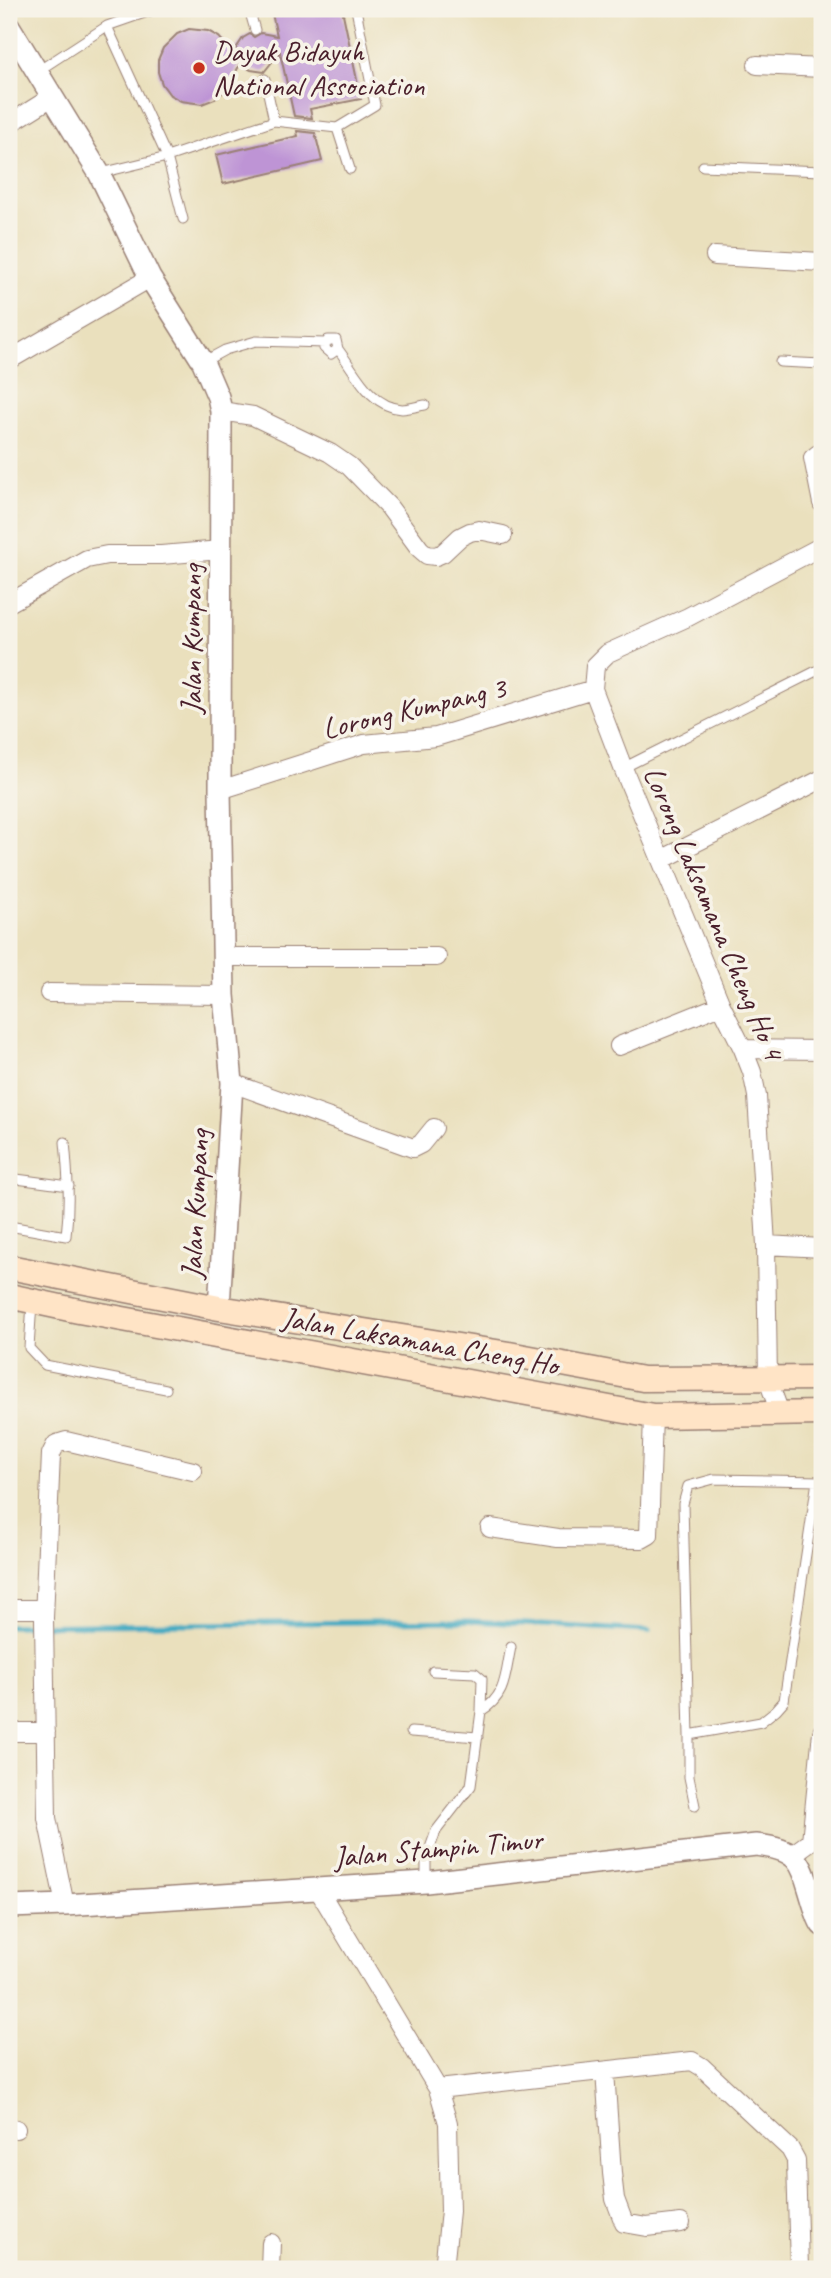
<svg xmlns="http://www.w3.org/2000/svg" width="831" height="2278" viewBox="0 0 831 2278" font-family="Caveat,sans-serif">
  <rect width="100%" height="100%" fill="#f7f3e8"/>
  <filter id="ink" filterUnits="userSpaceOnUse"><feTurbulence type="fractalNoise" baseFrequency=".0143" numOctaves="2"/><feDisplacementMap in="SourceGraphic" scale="14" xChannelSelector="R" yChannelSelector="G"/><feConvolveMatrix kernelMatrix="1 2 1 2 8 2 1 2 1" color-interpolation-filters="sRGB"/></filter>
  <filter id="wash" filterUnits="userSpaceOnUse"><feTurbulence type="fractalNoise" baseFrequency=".00686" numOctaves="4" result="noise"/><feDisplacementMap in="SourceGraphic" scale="28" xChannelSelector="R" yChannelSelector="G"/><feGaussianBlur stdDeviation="1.57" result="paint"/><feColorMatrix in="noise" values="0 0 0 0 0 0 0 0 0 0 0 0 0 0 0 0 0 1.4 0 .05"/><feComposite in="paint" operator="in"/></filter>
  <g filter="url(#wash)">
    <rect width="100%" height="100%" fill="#eae0bd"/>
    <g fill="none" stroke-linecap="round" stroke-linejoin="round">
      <path stroke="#42aac2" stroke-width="5" d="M9 1626 469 1621 649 1631"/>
    </g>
    <g id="blocks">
      <path fill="#be94d5" d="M271 9H342L361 99 310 109 312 118 294 116 280 52 264 72 251 70 240 64 227 89 215 99 202 104 181 101 170 95 162 84 158 72V60L163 48 177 34 189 29 208 31 219 37 233 53 243 38 250 34 254 37 261 33 277 36Z
        M297 131 315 133 322 161 223 184 216 155 298 136Z"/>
    </g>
  </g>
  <g filter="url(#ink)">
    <use href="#blocks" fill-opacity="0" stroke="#9a8074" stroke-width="2"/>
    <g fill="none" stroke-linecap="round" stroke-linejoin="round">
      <defs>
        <path id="service" d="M249 9 255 30
          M107 26 167 157 183 219
          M38 71 107 26 156 9
          M265 79 274 121
          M337 128 350 169
          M703 166 822 171
          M101 173 167 157 274 121 337 128 375 105 356 9
          M338 349 331 354 324 348 328 340H336L338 349C355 371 370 407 402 409 409 409 418 406 425 405
          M203 362 225 350 256 341 325 343
          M780 362 822 364
          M623 768 822 668
          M9 1178 69 1186
          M9 1226 66 1236C70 1204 68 1174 65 1142
          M32 1303 29 1348 45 1365 166 1389
          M433 1671 475 1673 482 1679 481 1711
          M411 1732 478 1737
          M689 1735 683 1504 688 1486 714 1479 820 1481
          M695 1806 689 1777V1735L761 1722 776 1710 784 1701 817 1481
          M426 1882V1859L436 1831 471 1786 481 1711C507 1696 505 1674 511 1647"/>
        <path id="minor" d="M757 65 822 68
          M9 124 52 97
          M715 256 822 262
          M9 360 150 278
          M221 411 253 416 330 453 349 466 389 507 420 549 427 555 436 556 443 553 460 537 470 532 479 530 503 535
          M822 454H818L813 458 822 503
          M9 603 87 559 107 555H161L221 550
          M220 790 364 744 436 737 593 689
          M661 860 822 779
          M224 957H437
          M49 993 224 995
          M619 1046 721 1005
          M743 1049 822 1050
          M232 1083 413 1148 421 1144 434 1128
          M766 1245 822 1248
          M780 1413 768 1380 766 1245 757 1096 752 1072 743 1049 721 1005 623 768 593 689 595 666 608 653 688 617 822 546
          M490 1528 558 1538 642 1539 649 1535 653 1416
          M9 1609H44
          M9 1732H46
          M793 1854 811 1841 822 1732
          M318 1889 438 2089 448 2123 450 2211 444 2269
          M65 1905 47 1818 44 1618 51 1454 56 1444 66 1441 193 1471
          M605 2071 612 2173 615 2199 624 2223 647 2227 681 2223
          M438 2089 692 2061 702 2067 790 2149 796 2160 799 2269
          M9 2127 16 2129
          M270 2269 271 2243"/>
        <path id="tertiary" d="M9 26 99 173 150 278 203 362 218 397 221 411 220 790 224 995 232 1083 219 1308
          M9 1907 65 1905 426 1882 756 1845C803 1850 801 1864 814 1905 816 1912 818 1919 822 1925"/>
        <path id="secondary" d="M9 1267 219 1308 509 1354 643 1379 822 1378
          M9 1296 79 1311 653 1416 822 1413"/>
      </defs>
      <use href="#service" stroke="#9a8074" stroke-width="11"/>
      <use href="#minor" stroke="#9a8074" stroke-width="20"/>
      <use href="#tertiary" stroke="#9a8074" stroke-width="24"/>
      <use href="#secondary" stroke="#9a8074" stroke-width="27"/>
      <use href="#service" stroke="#fff" stroke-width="9"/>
      <use href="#minor" stroke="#fff" stroke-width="18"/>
      <use href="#tertiary" stroke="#fff" stroke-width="21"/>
      <use href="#secondary" stroke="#ffe4c6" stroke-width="24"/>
    </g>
  </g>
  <circle fill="#c8321e" stroke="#f7f3e8" stroke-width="2.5" cx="199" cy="68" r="7"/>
  <g text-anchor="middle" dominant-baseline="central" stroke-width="7" stroke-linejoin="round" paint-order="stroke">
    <g font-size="30" fill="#4a1f2b" stroke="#f7f3e8" text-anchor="start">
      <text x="213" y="51">Dayak Bidayuh<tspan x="213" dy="34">National Association</tspan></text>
    </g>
    <g font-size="30" fill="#4a1f2b" stroke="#f7f3e8">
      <text transform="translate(191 639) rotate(-90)">Jalan Kumpang</text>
      <text transform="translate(414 708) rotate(-13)">Lorong Kumpang 3</text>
      <text transform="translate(714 913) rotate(67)">Lorong Laksamana Cheng Ho 4</text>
      <text transform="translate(195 1204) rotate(-87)">Jalan Kumpang</text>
      <text transform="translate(420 1341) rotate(10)">Jalan Laksamana Cheng Ho</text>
      <text transform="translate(438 1848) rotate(-5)">Jalan Stampin Timur</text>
    </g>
  </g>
  <rect width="831" height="2278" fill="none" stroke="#f7f3e8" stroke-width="35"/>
</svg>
